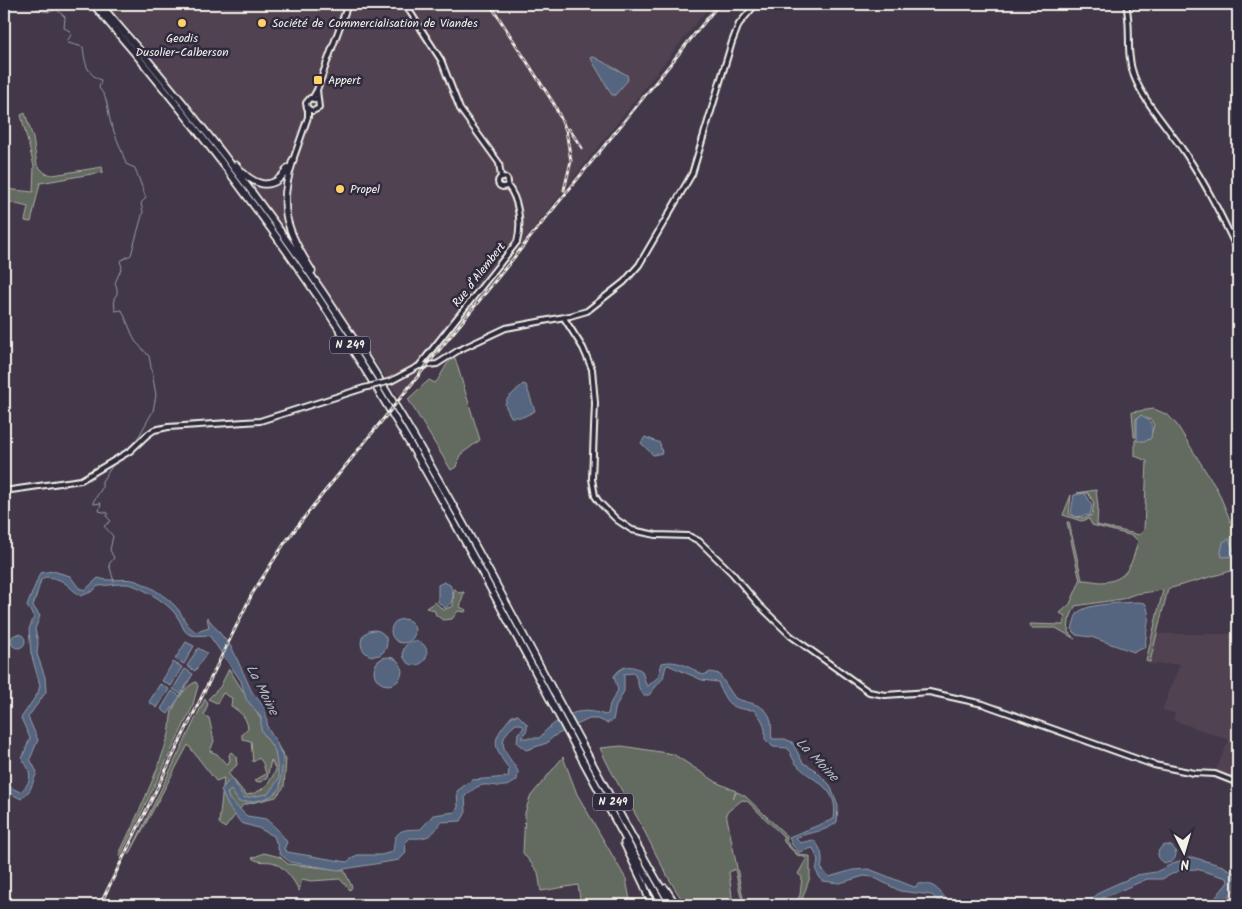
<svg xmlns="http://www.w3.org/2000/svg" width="1242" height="909" viewBox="0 0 1242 909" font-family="Kalam,sans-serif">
  <rect width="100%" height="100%" fill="#433849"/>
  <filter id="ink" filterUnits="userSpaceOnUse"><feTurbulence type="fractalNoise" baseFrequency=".02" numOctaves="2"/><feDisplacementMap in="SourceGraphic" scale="10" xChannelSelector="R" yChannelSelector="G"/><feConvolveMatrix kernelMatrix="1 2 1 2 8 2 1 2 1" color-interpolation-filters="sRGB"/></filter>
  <g filter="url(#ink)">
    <path fill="#514251" d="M106 4H711L400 398 238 165 136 37Z
      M1154 634H1238V782L1216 770 1229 740 1173 720 1175 713 1162 710 1180 664H1147Z"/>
    <path fill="#646b5f" stroke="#acaea4" d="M25 113 33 138 37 165 45 173 53 175 102 167 103 172 40 183 31 222 25 221 28 207 4 201V180L5 189 33 192 34 166 21 115Z
      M455 358 480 440 460 455 456 467 451 470 408 399 429 380 435 383C443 375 444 363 455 358Z
      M1154 409 1168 415 1177 425 1218 491 1238 539V569L1168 589 1150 662 1146 661 1163 590 1135 594 1122 599 1075 606 1069 621 1068 632 1075 639 1056 628H1031L1030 624 1063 625 1065 616 1060 613 1070 604 1080 581 1067 522H1069L1082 580C1090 580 1095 582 1102 582 1128 581 1132 563 1138 541L1133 536 1092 525 1089 519 1081 521 1063 515 1071 495 1069 514C1077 518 1084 520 1092 515L1094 503 1088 493H1077L1096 490 1098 506 1097 525 1140 535 1144 530 1147 461 1135 456V440L1150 439 1154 425 1151 420 1140 416 1136 419V437H1134L1132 412Z
      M454 588 459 593 464 592 460 607 466 610 465 612 458 611 452 619 443 620 436 615 434 610 426 608 435 602 443 610 453 606Z
      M229 669 286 759 284 787 276 797 243 805 225 828 219 823 224 778 216 781 188 745 129 855 205 699 208 704 204 715 209 718 214 741 210 751 217 754 227 765 230 760 229 755 231 752 236 756 237 765 228 773 246 795C262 793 269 784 276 770L271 760 267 778 261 782 254 781 266 774 263 763 259 758 253 762 251 741 242 739V734L248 728C246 716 241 713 231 706L232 698 223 693 217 703 208 699 220 687Z
      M196 682 198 686 192 708 120 857 119 854C137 816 157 775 169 734 171 726 170 718 172 711 176 701 186 685 196 682Z
      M622 746 673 754 718 783 736 791 733 798 737 792 745 796 787 836 786 841C792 849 799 857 810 856V877L800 905H795L800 895 802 877 798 874 807 858 797 855 784 842 783 836 747 801 742 800 726 813 743 898 741 897 735 869 729 872 733 905H686C666 878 653 847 637 817 624 794 611 773 600 748Z
      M563 757 577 794 626 879 631 905H581L578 885 541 891 538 872 523 853 525 813 530 797Z
      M264 853 280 857 288 864 344 870 352 887 350 890 340 879 311 881 302 879 299 891C294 880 286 869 275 863 268 860 260 864 252 858Z"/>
    <path fill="#54657f" stroke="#949da9" d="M590 57H594L627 75 628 80 615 95H612Z
      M523 384 526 385 535 411 523 417H511L505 405 507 399Z
      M1141 415C1153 422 1153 425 1151 438L1146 441H1137V419Z
      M645 437 660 443 662 453 653 455 641 443Z
      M1085 493 1092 505 1090 515 1076 517 1071 513 1074 495Z
      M1229 539 1236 556 1222 557 1221 552 1223 542Z
      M53 571 70 576 79 588 85 590 98 578C112 583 126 576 139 582 152 587 172 600 180 612 185 621 187 626 196 632L209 628 207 617 232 648 252 692 265 708 268 729 276 741 283 758 280 789C270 800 254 802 239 802L231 790 227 793 229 799 247 816 266 819 278 830 287 842 284 849 287 852 347 862 357 855H381L392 852C395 847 393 844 395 839 399 827 412 830 421 829L433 815 455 812 458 807 457 791 472 780 508 777 509 769C491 744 492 739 512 716L518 715 527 724V730L521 738H539C543 735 545 730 550 727 568 712 583 707 605 715L608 714 610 704 618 690 614 676C622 665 631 664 642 671L646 685 648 686 658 677 662 663C678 659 690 668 703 675L711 672 719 674 735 698C748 704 768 703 771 722 772 728 771 733 772 739H785L792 742 803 763 813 768 830 785 838 806 837 822C825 833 810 831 796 838L800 843 813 840C821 846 824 859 821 868L829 877 853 870 869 869 914 887 917 886V884C936 882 939 891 951 905H942L932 895 900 891 873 877 864 876 840 883 822 881 816 871 818 860 813 848 799 852 792 845 789 837 834 819C839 787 816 784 798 766 793 761 791 754 788 748L773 747 765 739C766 726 763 720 754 710 730 709 726 704 718 682L702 680 668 665 666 666 663 678 649 695H644C636 689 640 680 633 673L624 674V691L616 706 613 720 607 723 598 719H589L554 736 547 743 526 750 517 743 518 733 524 728 521 724H516C493 742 506 752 518 771L517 780C504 791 497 784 483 785 476 786 470 792 465 796L466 812 461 821 440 822C433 837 426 839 410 838L405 843 406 853 399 860 338 870 290 862 280 854 274 836 258 828 241 823 228 806 221 790 229 780 234 781 244 798 268 794 279 778 275 751 261 730V717L246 699 241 681 209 635C177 638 189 629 172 610 162 600 146 590 132 585 123 582 108 586 98 586L93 591 81 596C66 586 65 578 45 577L41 580 33 606 40 616 35 629 38 642 37 654 45 677 46 692 28 717 38 740 30 759 37 772 30 790 21 799 4 790V784L20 792C33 782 32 771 22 759L30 738 21 718 38 693 40 685 31 653 29 629 34 617 27 606 40 573Z
      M444 582 450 585C455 595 454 602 445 608L438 602V585Z
      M1138 602 1145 603C1153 616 1144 633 1146 647L1134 652 1091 637 1076 635 1072 629C1074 623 1075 614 1080 611 1092 603 1124 603 1138 602Z
      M391 631a12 12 0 1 1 24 0a12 12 0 1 1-24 0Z
      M361 643a13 13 0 1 1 26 0a13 13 0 1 1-26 0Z
      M11 641a7 7 0 1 1 14 0a7 7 0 1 1-14 0Z
      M403 653a12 12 0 1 1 24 0a12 12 0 1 1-24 0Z
      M186 642 194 646 184 664 175 659Z
      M198 648 207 653 195 671 187 666Z
      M374 671a14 14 0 1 1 28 0a14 14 0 1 1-28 0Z
      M173 662 182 667 171 686 162 681Z
      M185 669 193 674 181 694 173 689Z
      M160 684 169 689 157 708 149 702Z
      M172 691 180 696 168 714 161 709Z
      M1158 854a9 9 0 1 1 18 0a9 9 0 1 1-18 0Z
      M1192 857 1223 866 1234 873V889L1224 905 1214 904 1216 897 1228 882 1227 878 1196 869 1180 870 1162 879H1147L1103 898 1093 905H1084L1103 890 1137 875 1156 872 1176 862Z"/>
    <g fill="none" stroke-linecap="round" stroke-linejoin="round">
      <path stroke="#949da9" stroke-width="1" d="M30 4C39 8 45 16 56 9L65 17 64 28 70 31 71 35 67 41 68 43 83 47C85 62 86 74 101 80L99 88C109 99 107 110 111 124 116 138 122 150 126 164L135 168 146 198 141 203 143 212 131 255 120 261 122 267 115 283 117 288V294L114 298 115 311 122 310 135 341 149 356 156 395 153 411 139 436 131 447 117 456
        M114 582 109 564 114 558 110 550 113 536 104 526 111 521 107 517 108 513 99 511 101 503 94 504 93 502 102 488V481L113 465 120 460"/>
      <defs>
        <path id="minor" d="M405 4 441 60 460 109 499 163 501 177
          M1126 4C1132 28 1125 52 1134 76 1145 104 1168 127 1185 153 1206 184 1222 217 1238 251
          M317 90 319 108 313 111 307 108 306 103 310 98 318 100
          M313 97 317 90 348 4
          M293 160 308 117V108
          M498 182a5 5 0 1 1 10 0a5 5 0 1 1-10 0Z
          M564 318 583 348 592 369 595 403 592 479 595 496 599 502 617 520 632 530 656 535 689 536 699 541 732 573 759 605 791 636 869 692 885 695 929 692 983 704 1154 765 1194 773 1215 774 1238 783
          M419 366 517 242C522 224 519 199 507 185
          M391 381 419 366 437 364 459 350 506 328 570 316 587 311 624 282 639 265 692 174 732 42 739 24 756 4
          M4 491 81 480 130 451 147 435 154 430 168 427 260 421 364 388"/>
        <path id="highway" d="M93 4C210 139 317 284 407 439 497 592 574 752 663 905
          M100 4C213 133 316 272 404 420 498 579 578 745 671 905
          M293 160C277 208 286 229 312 271
          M236 165C252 185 272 194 288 168
          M624 843 644 885 651 905
          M665 888 676 905"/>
      </defs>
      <use href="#minor" stroke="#f4f1e8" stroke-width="8"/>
      <use href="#highway" stroke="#f4f1e8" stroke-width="9"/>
      <use href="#minor" stroke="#2f2a3d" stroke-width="4"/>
      <use href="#highway" stroke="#2f2a3d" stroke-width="5.5"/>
      <defs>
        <path id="rail" d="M490 4 554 104 566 130 571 161 564 190
          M569 129 582 148
          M100 905 252 594 284 544 313 506 719 4"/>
      </defs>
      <use href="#rail" stroke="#f4f1e8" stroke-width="3"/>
      <use href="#rail" stroke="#2f2a3d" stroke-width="1" stroke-dasharray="4" stroke-linecap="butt"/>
      <defs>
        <path id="minor-bridge" d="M364 388 391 381"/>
      </defs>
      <use href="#minor-bridge" stroke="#f4f1e8" stroke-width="8" stroke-linecap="butt"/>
      <use href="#minor-bridge" stroke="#2f2a3d" stroke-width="4"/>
    </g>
  </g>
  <g fill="#ffd166" stroke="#2f2a3d" stroke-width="2">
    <circle cx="182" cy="23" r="5"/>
    <circle cx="262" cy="23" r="5"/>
    <rect x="313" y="75" width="10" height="10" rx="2.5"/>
    <circle cx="340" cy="189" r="5"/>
  </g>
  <g text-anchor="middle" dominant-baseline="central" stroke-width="5" stroke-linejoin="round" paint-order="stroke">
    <g fill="#2f2a3d" stroke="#b9b5b5" stroke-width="1">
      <rect x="330" y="336.5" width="40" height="17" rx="4"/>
      <rect x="593" y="793.5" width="40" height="17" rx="4"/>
    </g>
    <g font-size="11" font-weight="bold" fill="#f4f1e8">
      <text x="350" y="345">N 249</text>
      <text x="613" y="802">N 249</text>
    </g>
    <g font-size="12" fill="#f4f1e8" stroke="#2f2a3d" text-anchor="start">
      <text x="272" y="23">Société de Commercialisation de Viandes</text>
      <text x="182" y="38" text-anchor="middle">Geodis<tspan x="182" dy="14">Dusolier-Calberson</tspan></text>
      <text x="328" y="80">Appert</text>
      <text x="350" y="189">Propel</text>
    </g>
    <g font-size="12" fill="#f4f1e8" stroke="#2f2a3d">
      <text transform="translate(479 275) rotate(-52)">Rue d’Alembert</text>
    </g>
    <g font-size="14" font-style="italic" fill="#b4b9be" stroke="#2f2a3d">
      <text transform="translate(262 690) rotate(63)">La Moine</text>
      <text transform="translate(817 760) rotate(46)">La Moine</text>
    </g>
  </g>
  <rect width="1242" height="909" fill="none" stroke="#2f2a3d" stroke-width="20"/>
  <rect x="10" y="10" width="1222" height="889" fill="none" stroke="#f4f1e8" stroke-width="2" filter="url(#ink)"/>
  <g transform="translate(1184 852) rotate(175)" stroke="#2f2a3d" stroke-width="4" paint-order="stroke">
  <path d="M0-4L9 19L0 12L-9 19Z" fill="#f4f1e8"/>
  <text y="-8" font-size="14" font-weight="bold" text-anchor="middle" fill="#f4f1e8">N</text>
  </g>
</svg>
